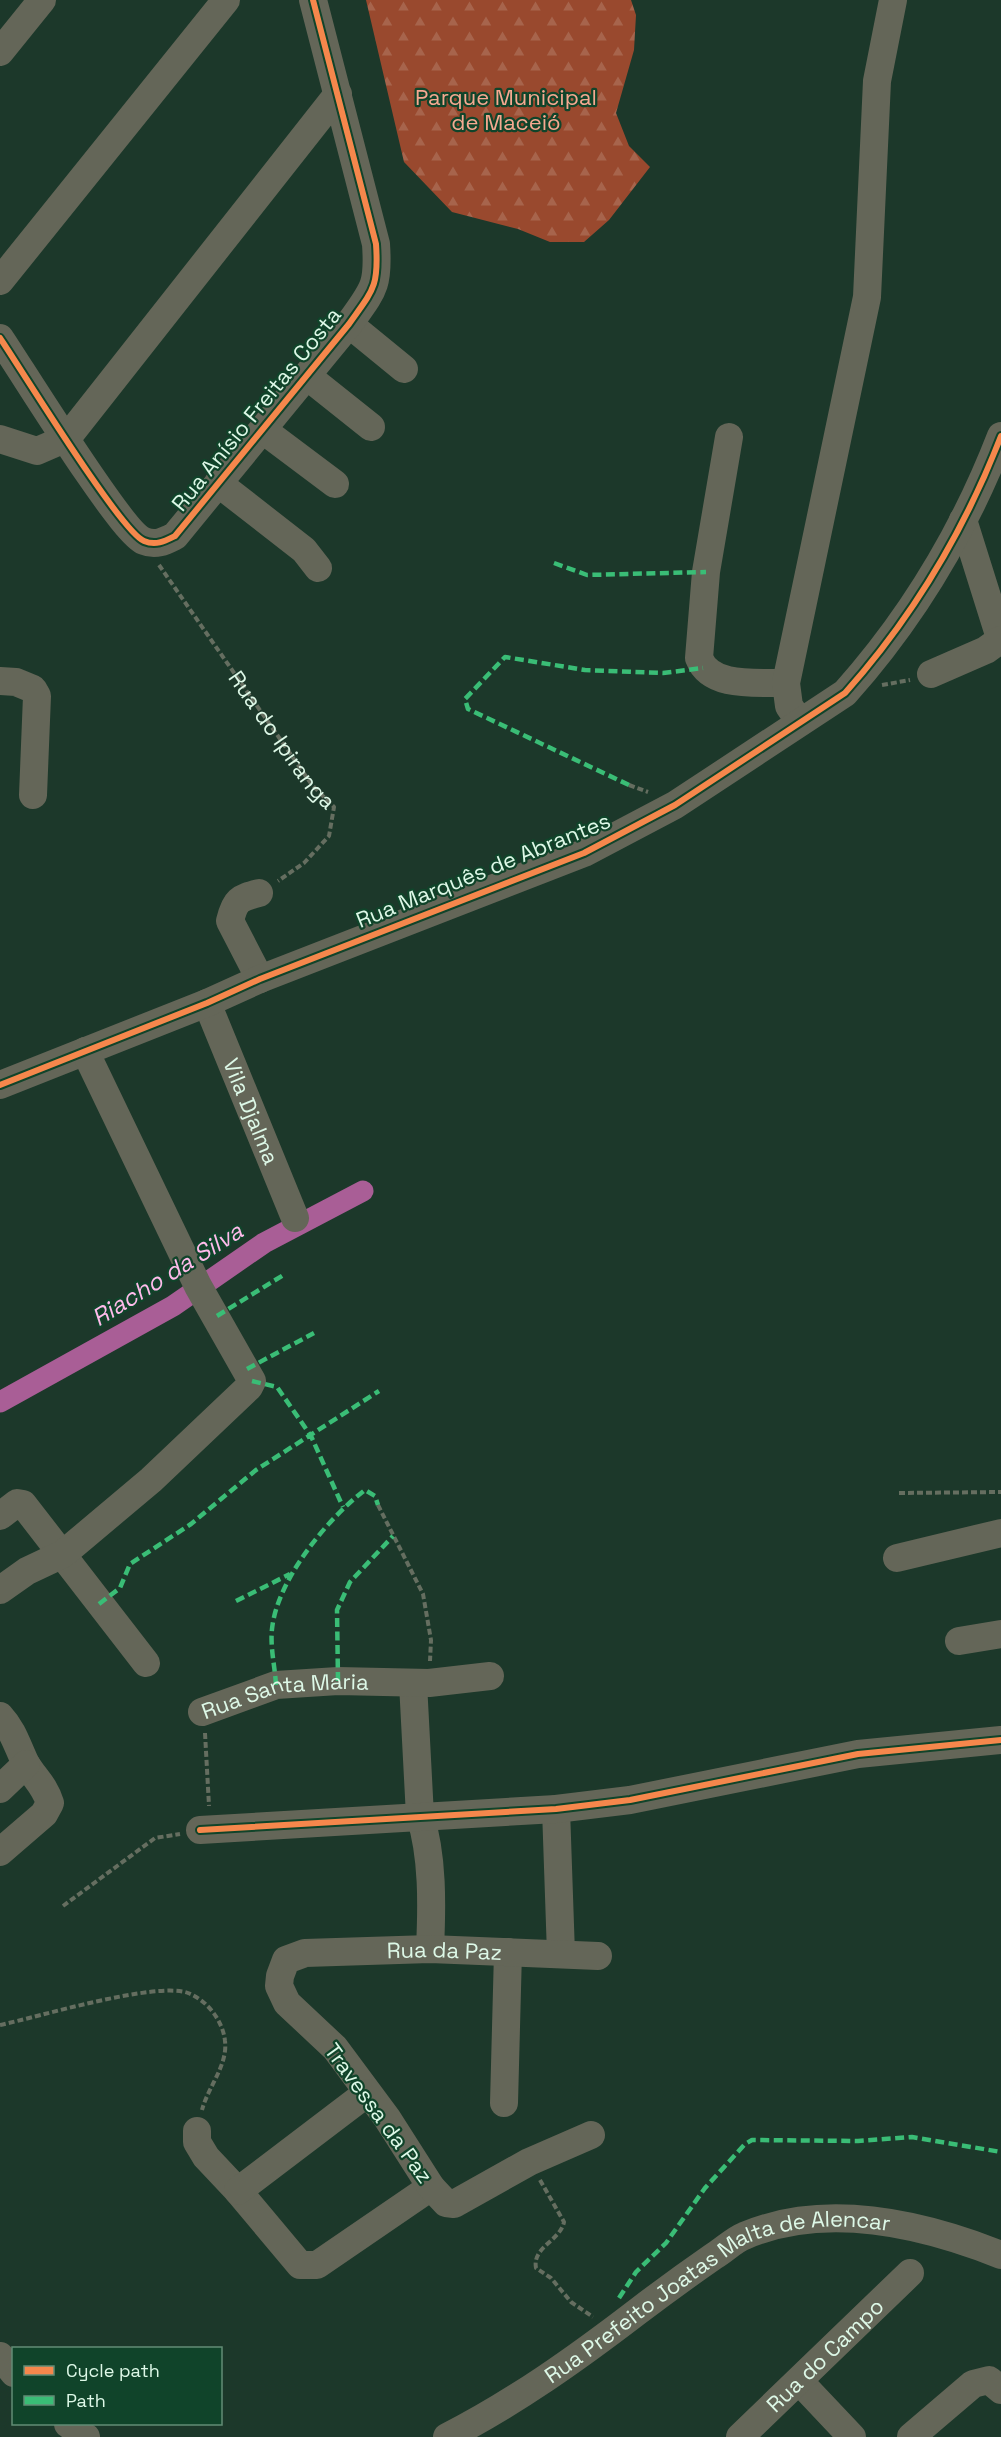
<svg xmlns="http://www.w3.org/2000/svg" width="1001" height="2437" viewBox="0 0 1001 2437" font-family="'Space Grotesk',sans-serif">
  <defs>
    <pattern id="forest-firs" width="22" height="20" patternUnits="userSpaceOnUse" patternTransform="scale(1.5)"><rect width="22" height="20" fill="#99492e"/><path d="M5 1l3.5 6h-7zM16 11l3.5 6h-7z" fill="#a7644c"/></pattern>
  </defs>
  <rect width="100%" height="100%" fill="#1c382a"/>
  <path fill="url(#forest-firs)" d="M366 0H631L636 15 634 50 616 113 629 146 650 167 609 220 584 242H550L518 229 452 212 404 162Z"/>
  <g fill="none" stroke-linecap="round" stroke-linejoin="round">
    <path stroke="#a95e96" stroke-width="21" d="M0 1402 173 1306 264 1243 363 1191"/>
    <g stroke="#656e60" stroke-width="4" stroke-dasharray="6 3" stroke-linecap="butt">
      <path id="s1" d="M159 565 312 785 334 807 329 836 304 863 278 881"/>
      <path d="M882 685 910 680"/>
      <path d="M629 785 648 792"/>
      <path d="M899 1493 1001 1492"/>
      <path d="M378 1505 423 1594 431 1640 430 1661"/>
      <path d="M205 1733 209 1806"/>
      <path d="M63 1906 155 1838 180 1834"/>
      <path d="M0 2025C38 2017 156 1981 188 1993 207 2000 223 2021 225 2041 228 2065 208 2087 202 2110"/>
      <path d="M540 2180 564 2222C560 2241 532 2247 536 2268L551 2278 571 2302 593 2317"/>
    </g>
    <g stroke="#646658" stroke-width="28">
      <path d="M0 52 42 0"/>
      <path d="M0 281 226 0"/>
      <path d="M349 324 404 369"/>
      <path d="M0 338C21 369 121 532 144 541 156 546 165 541 175 536L349 324C373 290 379 287 376 244L313 0"/>
      <path d="M307 376 371 427"/>
      <path d="M263 430 335 484"/>
      <path d="M729 437 706 572 699 658C711 689 758 682 786 683"/>
      <path d="M0 439 37 451 67 438 338 94"/>
      <path d="M218 483 304 550 318 568"/>
      <path d="M963 520 1001 641"/>
      <path d="M931 674 986 650 1000 640"/>
      <path d="M0 681 16 682 33 689 37 696 33 795"/>
      <path d="M800 722 789 706 786 683 867 297 877 81 893 0"/>
      <path d="M259 893C239 898 235 900 230 921L260 979"/>
      <path id="s2" d="M207 1003 295 1218"/>
      <path d="M0 1085 207 1003 260 979 584 853 675 805 845 693C912 618 965 529 1001 436"/>
      <path d="M0 1516 17 1503 23 1504 146 1663"/>
      <path d="M897 1558 1001 1533"/>
      <path d="M0 1590 27 1571 63 1554 151 1480 249 1387 252 1381 198 1286 85 1051"/>
      <path d="M959 1641 1001 1634"/>
      <path d="M413 1683 420 1816C433 1856 432 1906 430 1949"/>
      <path id="s3" d="M202 1712 276 1685 338 1681 429 1683 490 1676"/>
      <path d="M0 1716C13 1730 17 1745 25 1762 34 1778 44 1784 50 1803L44 1814 0 1852"/>
      <path d="M0 1789 26 1764"/>
      <path d="M556 1809 561 1954"/>
      <path d="M200 1830 556 1809 630 1800 858 1754 1001 1740"/>
      <path d="M504 2103 508 1952"/>
      <path d="M197 2131V2142L206 2157 238 2191 300 2265H317L431 2187"/>
      <path id="s4" d="M591 2135 529 2162 454 2204 446 2203 431 2187 387 2118 335 2048 287 2003 279 1986 280 1976 286 1960 305 1953 430 1949 598 1956"/>
      <path d="M238 2191 367 2093"/>
      <path d="M0 2356 14 2373"/>
      <path d="M800 2382 852 2437"/>
      <path d="M68 2424 86 2437"/>
      <path id="s5" d="M447 2437C514 2403 577 2358 637 2312 662 2293 688 2274 714 2256 724 2250 734 2240 744 2236 826 2201 923 2224 1001 2255"/>
      <path id="s6" d="M740 2437 910 2273"/>
      <path d="M911 2437 973 2384 989 2380 1001 2390"/>
    </g>
    <path stroke="#3abd76" stroke-width="4.5" stroke-dasharray="9 4.5" stroke-linecap="butt" d="M554 563 587 575 706 572
      M629 785 468 709 465 699 505 657 585 670 663 673 703 668
      M217 1316 285 1274
      M247 1369 314 1333
      M252 1381 277 1387 311 1436 343 1507
      M236 1601 290 1574
      M99 1604 120 1588 130 1564 191 1524 256 1470 379 1391
      M338 1681 337 1610 350 1582 393 1536
      M276 1685C275 1667 270 1647 272 1629 277 1580 327 1519 365 1490L375 1496 378 1505
      M619 2298 636 2272 666 2243 705 2188 745 2144 752 2140 858 2141 912 2137 1001 2152"/>
    <defs>
      <path id="cycleway" d="M0 338C21 369 121 532 144 541 156 546 165 541 175 536L349 324C373 290 379 287 376 244L313 0
        M0 1085 207 1003 260 979 584 853 675 805 845 693C912 618 965 529 1001 436
        M200 1830 556 1809 630 1800 858 1754 1001 1740"/>
    </defs>
    <use href="#cycleway" stroke="#10442a" stroke-width="10"/>
    <use href="#cycleway" stroke="#f5874c" stroke-width="6"/>
  </g>
  <g text-anchor="middle" dominant-baseline="central" stroke-width="4.5" stroke-linejoin="round" paint-order="stroke">
    <g font-size="22" fill="#f6a991" stroke="#10442a">
      <text x="506" y="97">Parque Municipal<tspan x="506" dy="25">de Maceió</tspan></text>
    </g>
    <g font-size="22" fill="#ddf8e7" stroke="#10442a">
      <text transform="translate(256 409) rotate(-51)">Rua Anísio Freitas Costa</text>
      <text stroke="none"><textPath href="#s1" startOffset="214">Rua do Ipiranga</textPath></text>
      <text transform="translate(483 870) rotate(-22)">Rua Marquês de Abrantes</text>
      <text stroke="none"><textPath href="#s2" startOffset="117">Vila Djalma</textPath></text>
      <text stroke="none"><textPath href="#s3" startOffset="86">Rua Santa Maria</textPath></text>
      <text stroke="none"><textPath href="#s4" startOffset="624">Rua da Paz</textPath></text>
      <text transform="translate(379 2113) rotate(54)">Travessa da Paz</text>
      <text stroke="none"><textPath href="#s5" startOffset="312">Rua Prefeito Joatas Malta de Alencar</textPath></text>
      <text stroke="none"><textPath href="#s6" startOffset="118">Rua do Campo</textPath></text>
    </g>
    <g font-size="24" font-style="italic" fill="#ffbbeb" stroke="#10442a">
      <text transform="translate(167 1274) rotate(-32)">Riacho da Silva</text>
    </g>
  </g>
  <rect x="12" y="2347" width="210" height="78" fill="#10442a" stroke="#628c76" stroke-width="1.5"/>
  <rect x="24" y="2366" width="30" height="9" fill="#f5874c" stroke="#628c76" stroke-width="1.5"/>
  <text x="66" y="2377" font-size="18" fill="#ddf8e7">Cycle path</text>
  <rect x="24" y="2396" width="30" height="9" fill="#3abd76" stroke="#628c76" stroke-width="1.5"/>
  <text x="66" y="2407" font-size="18" fill="#ddf8e7">Path</text>
</svg>
